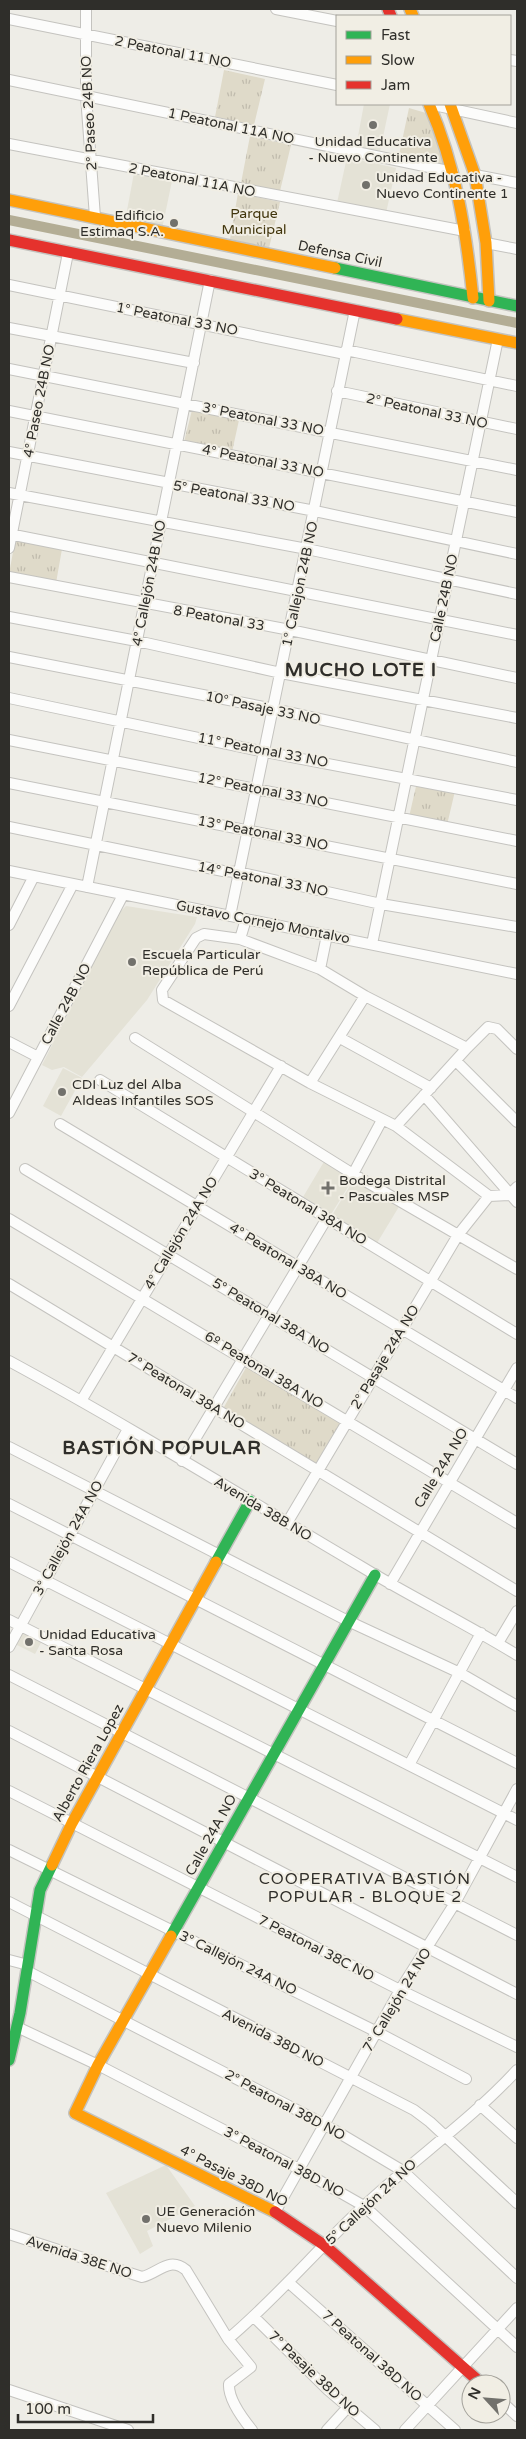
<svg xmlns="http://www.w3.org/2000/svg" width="526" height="2439" viewBox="0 0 526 2439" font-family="'Varela Round',sans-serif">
  <defs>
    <pattern id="park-tufts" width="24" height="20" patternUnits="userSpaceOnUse" patternTransform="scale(1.25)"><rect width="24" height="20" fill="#dfdac9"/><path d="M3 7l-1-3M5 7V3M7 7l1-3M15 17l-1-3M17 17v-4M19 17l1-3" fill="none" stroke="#c0bbad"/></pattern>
  </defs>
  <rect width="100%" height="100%" fill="#eeede7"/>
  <path fill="#e4e2d6" d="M364 104H390L380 151 356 147Z
    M347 157 396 168 386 213 337 203Z
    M134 173 172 181 162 229 125 221Z
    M126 906 197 917 195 924 147 1000 82 1077 64 1067 52 1070 42 1065 118 914Z
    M63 1068 82 1078 61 1116 43 1106Z
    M325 1160 353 1179 330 1216 303 1197Z
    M354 1179 400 1205 377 1243 331 1217Z
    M23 1629 43 1639 35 1654 15 1644Z
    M166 2165 195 2206 147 2231 153 2246 140 2254 106 2193Z"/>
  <path fill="url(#park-tufts)" d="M224 70 265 79 254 125 215 117Z
    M409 108 426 113 445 165 399 155Z
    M250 136 291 145 280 191 241 183Z
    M238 193 280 202 269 248 230 239Z
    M192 410 239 420 232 452 184 442Z
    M15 541 62 549 56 583 9 574Z
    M417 782 455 791 447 825 409 817Z
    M248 1364 343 1421 316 1465 224 1407Z"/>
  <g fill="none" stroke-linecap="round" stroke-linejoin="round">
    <path stroke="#b3ad95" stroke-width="10" d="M9 220 517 323"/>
    <defs>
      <path id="street" d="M86 9V96L95 217
        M276 9 337 21
        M9 19 337 85
        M510 60 517 61
        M9 80 453 172
        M429 104 517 123
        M9 144 465 231
        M475 175 517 183
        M486 243 517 249
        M9 285 345 354
        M9 328 194 363
        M346 350 517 386
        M9 369 517 470
        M337 391 517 429
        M9 411 517 512
        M9 452 315 511 517 554
        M9 493 307 549 517 594
        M9 534 517 635
        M9 548 68 253
        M9 577 290 630 517 678
        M9 617 137 641 281 673 517 718
        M9 657 269 708 517 762
        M9 698 265 752 517 800
        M9 740 517 841
        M9 783 517 884
        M9 827 223 871 238 872 381 904 517 927
        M9 871 517 974
        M87 887 210 280
        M230 916 355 310
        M9 925 34 876
        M240 939 246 919
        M372 944 498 339
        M320 969 327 935
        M9 1006 73 884
        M135 1038 353 1174 517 1269
        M340 1038 431 1088
        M9 1042 38 1057
        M467 1048 488 1027 497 1029 517 1049
        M456 1061 517 1122
        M100 1080 517 1334
        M310 1083 365 996
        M424 1095 517 1202
        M9 1113 123 895
        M60 1124 517 1398
        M396 1126 467 1048 365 996 320 969 240 939 204 934 196 938 162 990 163 1000 310 1083 396 1126 489 1196 509 1195
        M25 1169 517 1464
        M353 1174 382 1120
        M509 1195 517 1187
        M9 1219 517 1523
        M9 1284 517 1591
        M9 1361C129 1426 245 1498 362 1567 413 1598 467 1624 517 1655
        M81 1401 281 1066
        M9 1447 348 1621 460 1673 517 1706
        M182 1461 327 1218
        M9 1504 517 1763
        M287 1523 458 1235 489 1196
        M9 1562 517 1820
        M390 1584 517 1368
        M9 1620 517 1877
        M498 1643 517 1611
        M9 1647 128 1429
        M9 1675 517 1935
        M9 1731 517 1994
        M409 1765 481 1633
        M9 1791 400 1990 517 2047
        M9 1850 377 2032 466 2079
        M9 1902 414 2110 430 2122 517 2203
        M9 1960 28 1965
        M27 1971 324 2124 403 2171 517 2278
        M17 2027 98 2065 299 2169 364 2206 517 2347
        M480 2105 517 2138
        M275 2212 400 1990 455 1903 517 1789
        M9 2234 142 2277C159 2273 169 2256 186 2270L228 2339 251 2367 229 2384C228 2399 243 2419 252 2430
        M288 2282 455 2430
        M254 2317 328 2390 375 2430
        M228 2339C277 2298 317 2249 364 2206 414 2159 471 2120 517 2070
        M9 2390 128 2430
        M501 2401 517 2416
        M327 2430 348 2407
        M405 2430 517 2308"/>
      <path id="fast" d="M335 268 517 306
        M216 1562 250 1501
        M171 1936 375 1575
        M9 2060 20 2013 40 1890 52 1865"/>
      <path id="slow" d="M410 9 413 16
        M429 104C456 166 466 231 473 298
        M450 104 475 175 486 243 489 301
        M9 200 335 268
        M397 319 517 343
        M52 1865 72 1823 216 1562
        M171 1936 98 2065 75 2113 275 2212"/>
      <path id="jam" d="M388 9 391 16
        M9 240 397 319
        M275 2212 324 2245 482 2384"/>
    </defs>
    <use href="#street" stroke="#c4c3bf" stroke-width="12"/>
    <use href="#fast" stroke="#c4c3bf" stroke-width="14"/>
    <use href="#slow" stroke="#c4c3bf" stroke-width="14"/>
    <use href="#jam" stroke="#c4c3bf" stroke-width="14"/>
    <use href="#street" stroke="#fcfcfb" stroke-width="10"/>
    <use href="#fast" stroke="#30b455" stroke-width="11"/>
    <use href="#slow" stroke="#ff9f0a" stroke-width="11"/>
    <use href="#jam" stroke="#e5322d" stroke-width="11"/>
  </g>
  <g fill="#72716c" stroke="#f1eee4" stroke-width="2">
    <circle cx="373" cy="125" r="5"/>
    <circle cx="366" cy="185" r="5"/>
    <circle cx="174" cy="223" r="5"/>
    <circle cx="132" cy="962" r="5"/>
    <circle cx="62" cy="1092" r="5"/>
    <path d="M325.5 1180.5h5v5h5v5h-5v5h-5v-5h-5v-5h5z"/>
    <circle cx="29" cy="1642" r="5"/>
    <circle cx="146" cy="2219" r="5"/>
  </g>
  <g text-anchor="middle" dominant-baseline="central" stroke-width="4" stroke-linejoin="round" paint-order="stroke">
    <g font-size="14" fill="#2f2e2a" stroke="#f1eee4">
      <text transform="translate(173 52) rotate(11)">2 Peatonal 11 NO</text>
      <text transform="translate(89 113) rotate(-93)">2° Paseo 24B NO</text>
      <text transform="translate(231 126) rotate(12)">1 Peatonal 11A NO</text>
      <text transform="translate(192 180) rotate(11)">2 Peatonal 11A NO</text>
      <text transform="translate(340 254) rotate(12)">Defensa Civil</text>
      <text transform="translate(177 319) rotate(11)">1° Peatonal 33 NO</text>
      <text transform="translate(39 401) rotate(-79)">4° Paseo 24B NO</text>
      <text transform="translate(427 411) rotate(12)">2° Peatonal 33 NO</text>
      <text transform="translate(263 419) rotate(11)">3° Peatonal 33 NO</text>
      <text transform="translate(263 461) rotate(11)">4° Peatonal 33 NO</text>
      <text transform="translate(234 496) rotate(10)">5° Peatonal 33 NO</text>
      <text transform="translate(149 583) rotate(-79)">4° Callejón 24B NO</text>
      <text transform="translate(300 584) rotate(-78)">1° Callejon 24B NO</text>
      <text transform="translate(444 598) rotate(-78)">Calle 24B NO</text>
      <text transform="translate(219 618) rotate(10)">8 Peatonal 33</text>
      <text transform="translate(263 708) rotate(12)">10° Pasaje 33 NO</text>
      <text transform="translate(263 750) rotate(11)">11° Peatonal 33 NO</text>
      <text transform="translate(263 790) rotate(11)">12° Peatonal 33 NO</text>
      <text transform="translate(263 833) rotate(11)">13° Peatonal 33 NO</text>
      <text transform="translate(263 879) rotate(11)">14° Peatonal 33 NO</text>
      <text transform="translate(263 922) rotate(11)">Gustavo Cornejo Montalvo</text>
      <text transform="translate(66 1004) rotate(-62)">Calle 24B NO</text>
      <text transform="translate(308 1207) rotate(31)">3° Peatonal 38A NO</text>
      <text transform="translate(181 1233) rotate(-59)">4° Callejón 24A NO</text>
      <text transform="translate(288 1261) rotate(31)">4° Peatonal 38A NO</text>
      <text transform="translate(271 1316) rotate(31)">5° Peatonal 38A NO</text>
      <text transform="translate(385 1357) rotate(-59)">2° Pasaje 24A NO</text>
      <text transform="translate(264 1370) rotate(31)">6º Peatonal 38A NO</text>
      <text transform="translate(186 1391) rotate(31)">7° Peatonal 38A NO</text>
      <text transform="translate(441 1468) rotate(-59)">Calle 24A NO</text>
      <text transform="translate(263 1509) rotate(31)">Avenida 38B NO</text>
      <text transform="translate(68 1538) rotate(-61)">3° Callejón 24A NO</text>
      <text transform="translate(88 1763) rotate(-61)">Alberto Riera Lopez</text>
      <text transform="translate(211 1835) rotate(-61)">Calle 24A NO</text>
      <text transform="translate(316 1948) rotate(27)">7 Peatonal 38C NO</text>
      <text transform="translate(238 1963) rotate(26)">3° Callejón 24A NO</text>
      <text transform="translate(397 2000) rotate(-59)">7° Callejón 24 NO</text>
      <text transform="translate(273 2038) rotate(27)">Avenida 38D NO</text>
      <text transform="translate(285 2105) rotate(28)">2° Peatonal 38D NO</text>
      <text transform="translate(284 2162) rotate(28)">3° Peatonal 38D NO</text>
      <text transform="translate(234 2176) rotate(27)">4° Pasaje 38D NO</text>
      <text transform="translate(371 2202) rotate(-43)">5° Callejón 24 NO</text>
      <text transform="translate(79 2257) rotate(18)">Avenida 38E NO</text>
      <text transform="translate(372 2356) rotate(42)">7 Peatonal 38D NO</text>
      <text transform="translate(314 2374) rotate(43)">7° Pasaje 38D NO</text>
    </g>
    <g font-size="14" fill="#2f2e2a" stroke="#f1eee4" text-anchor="start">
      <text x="373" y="141" text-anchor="middle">Unidad Educativa<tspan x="373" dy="16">- Nuevo Continente</tspan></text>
      <text x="376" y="177">Unidad Educativa -<tspan x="376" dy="16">Nuevo Continente 1</tspan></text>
      <text x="164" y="215" text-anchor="end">Edificio<tspan x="164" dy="16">Estimaq S.A.</tspan></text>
      <text x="142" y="954">Escuela Particular<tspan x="142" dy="16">República de Perú</tspan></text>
      <text x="72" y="1084">CDI Luz del Alba<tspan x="72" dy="16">Aldeas Infantiles SOS</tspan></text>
      <text x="339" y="1180">Bodega Distrital<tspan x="339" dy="16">- Pascuales MSP</tspan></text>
      <text x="39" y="1634">Unidad Educativa<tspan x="39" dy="16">- Santa Rosa</tspan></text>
      <text x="156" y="2211">UE Generación<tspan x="156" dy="16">Nuevo Milenio</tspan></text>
    </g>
    <g font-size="14" fill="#41350c" stroke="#f1eee4">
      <text x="254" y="213">Parque<tspan x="254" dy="16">Municipal</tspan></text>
    </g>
    <g font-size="16" letter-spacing="1" fill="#2f2e2a" stroke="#f1eee4">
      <text x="365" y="1879">COOPERATIVA BASTIÓN<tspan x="365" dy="18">POPULAR - BLOQUE 2</tspan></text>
    </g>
    <g font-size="19" font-weight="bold" letter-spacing="1" fill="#2f2e2a" stroke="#f1eee4">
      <text x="361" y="670">MUCHO LOTE I</text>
      <text x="162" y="1448">BASTIÓN POPULAR</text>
    </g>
  </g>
  <rect width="526" height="2439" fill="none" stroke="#2f2e2a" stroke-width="20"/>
  <rect x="336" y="15" width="175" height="90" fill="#f1eee4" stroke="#a3a19a"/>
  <rect x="346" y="31" width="25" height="8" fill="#30b455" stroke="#a3a19a"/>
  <text x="381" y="40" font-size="15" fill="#2f2e2a">Fast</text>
  <rect x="346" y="56" width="25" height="8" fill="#ff9f0a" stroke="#a3a19a"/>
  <text x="381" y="65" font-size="15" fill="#2f2e2a">Slow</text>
  <rect x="346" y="81" width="25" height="8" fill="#e5322d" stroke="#a3a19a"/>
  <text x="381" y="90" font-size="15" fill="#2f2e2a">Jam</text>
  <g transform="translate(486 2399) rotate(296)"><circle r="24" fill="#f1eee4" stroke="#a3a19a"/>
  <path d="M0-4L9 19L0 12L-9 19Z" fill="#72716c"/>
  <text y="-8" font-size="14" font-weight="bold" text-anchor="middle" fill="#2f2e2a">N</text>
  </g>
  <path d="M18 2414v8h135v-8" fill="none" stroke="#2f2e2a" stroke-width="2.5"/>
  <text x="25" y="2414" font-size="15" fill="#2f2e2a" stroke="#f1eee4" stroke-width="4" paint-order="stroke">100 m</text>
</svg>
